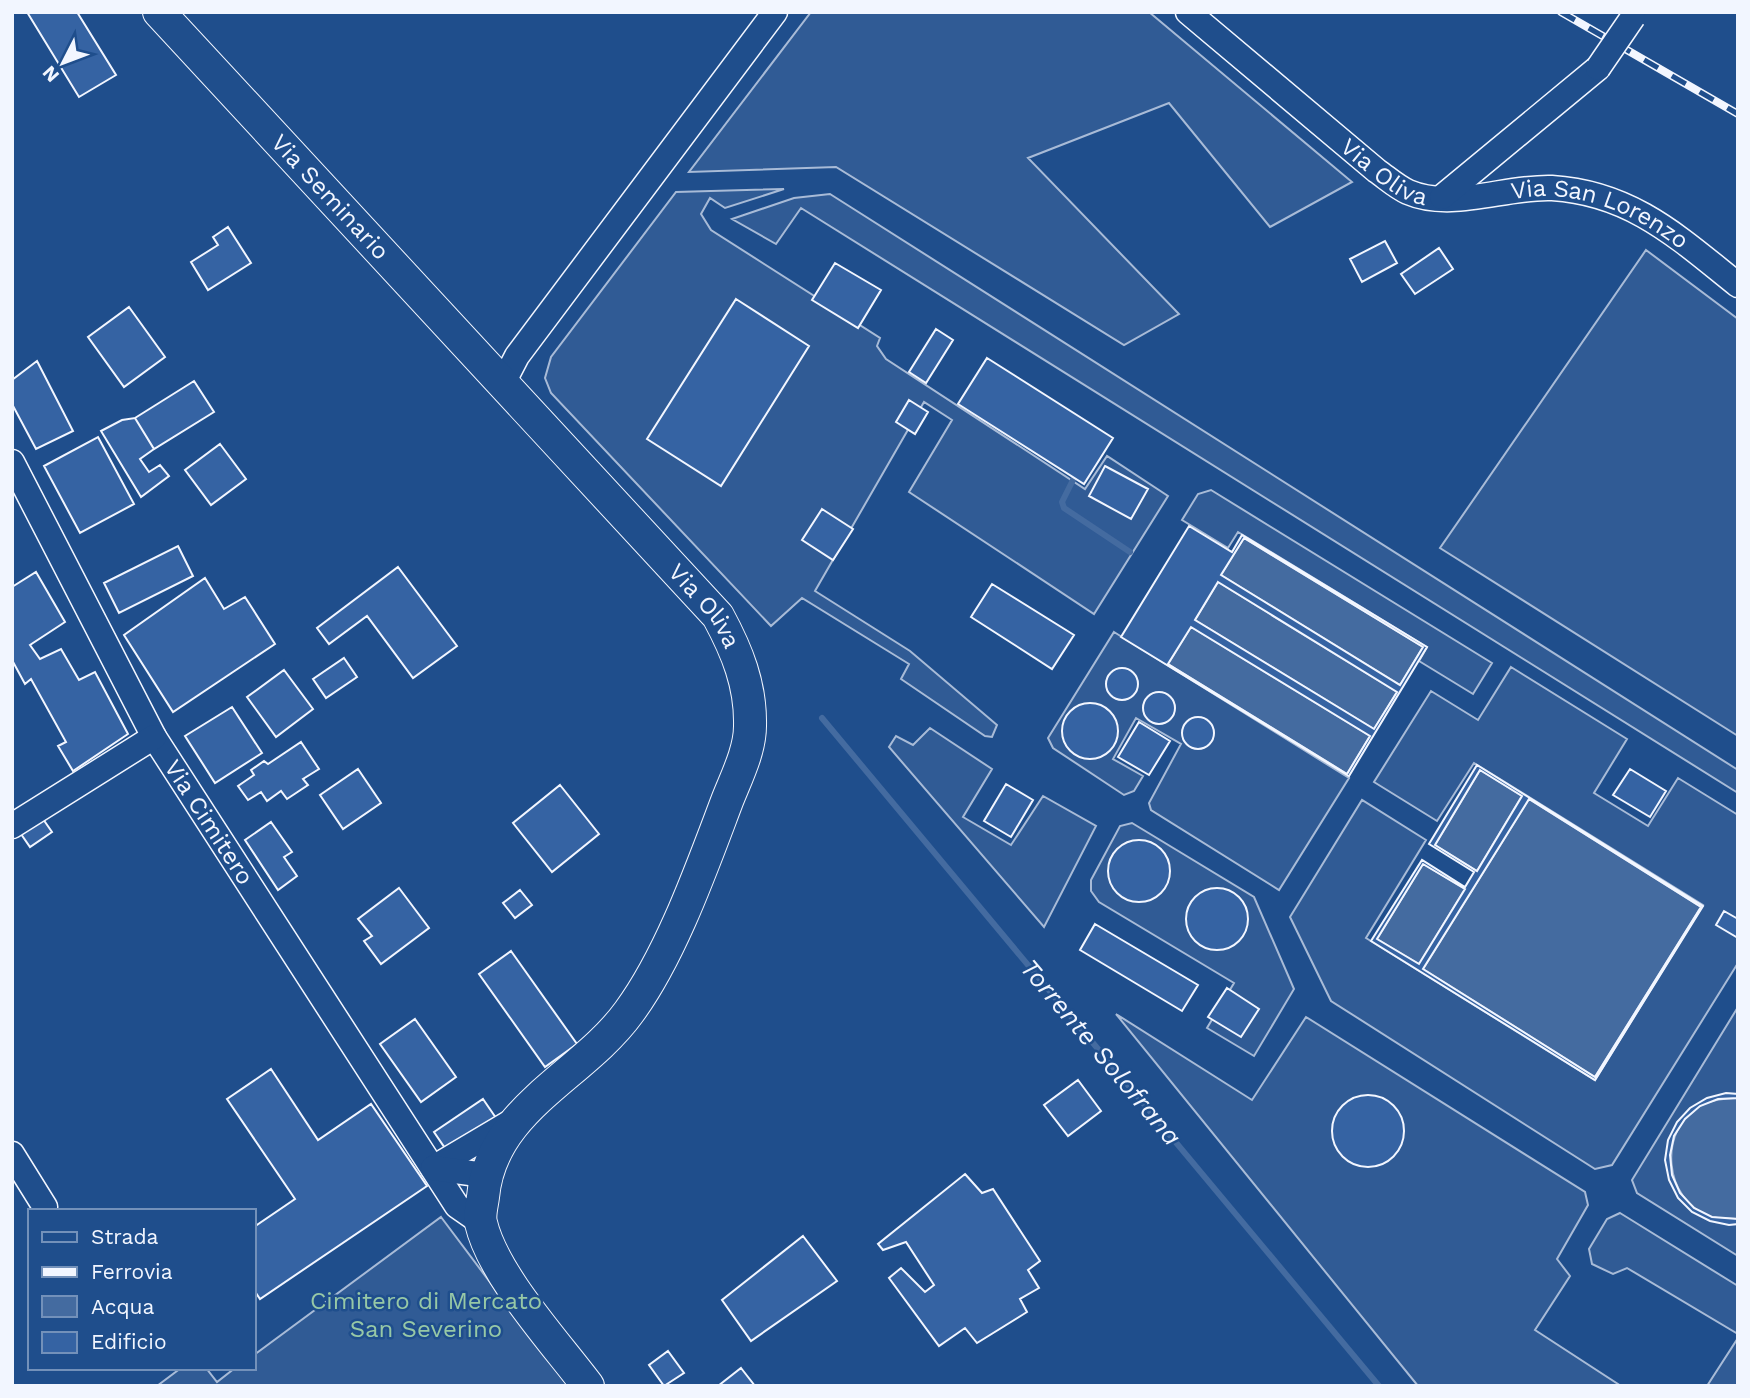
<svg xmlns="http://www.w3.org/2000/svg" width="1750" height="1398" viewBox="0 0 1750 1398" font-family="'Work Sans',sans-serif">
  <rect width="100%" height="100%" fill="#1f4e8c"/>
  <path fill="#305b95" stroke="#a8bbd7" stroke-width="2" d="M811 12H1149L1352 182 1270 227 1169 103 1028 158 1179 314 1124 345 836 167 689 172Z
    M784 189 725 208 710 198 701 214 711 230 880 338 877 346 886 359 1085 489 1107 456 1168 496 1094 614 909 492 952 420 924 402 815 591 910 651 997 725 992 737 985 736 901 679 909 664 802 598 771 626 551 393 545 378 551 357 676 192Z
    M830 194 1738 770V793L801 208 776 244 732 219 794 198Z
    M1646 250 1738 319V736L1440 548Z
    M1211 490 1492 663 1473 694 1419 661 1427 647 1238 532 1228 548 1182 520 1198 494Z
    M1114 632 1349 778 1279 890 1151 810 1149 803 1181 744 1136 718 1113 759 1143 776 1134 791 1124 795 1053 748 1048 738Z
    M1511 667 1627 739 1594 793 1648 826 1678 778 1738 815V963L1612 1165 1595 1169 1331 1001 1290 917 1362 800 1426 840 1366 938 1595 1080 1703 905 1474 763 1437 821 1374 782 1431 691 1478 720Z
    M930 728 992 769 963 817 1011 845 1043 796 1096 826 1044 927 889 747 896 736 913 745Z
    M1132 823 1254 897 1294 989 1254 1056 1207 1028 1234 983 1099 902 1091 891V880L1120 826Z
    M1738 1007V1256L1637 1193 1632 1180Z
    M1116 1014 1252 1100 1306 1017 1585 1192 1588 1205 1557 1259 1570 1276 1535 1330 1621 1386H1418Z
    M1620 1213 1738 1286V1334L1627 1268 1613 1274 1592 1264 1589 1249 1607 1219Z
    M441 1217 568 1386H157L181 1368H206L217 1382 235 1368H254V1355Z
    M1738 1338V1386H1707Z"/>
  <path fill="#446ba0" stroke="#a8bbd7" stroke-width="2" d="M1244 538 1423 647 1400 685 1221 575Z
    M1218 582 1397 692 1374 729 1195 620Z
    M1191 627 1370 736 1347 774 1168 664Z
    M1480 770 1522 796 1477 871 1435 845Z
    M1529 799 1701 907 1595 1077 1423 969Z
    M1423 864 1465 889 1419 964 1377 939Z
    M1738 1098V1219C1729 1219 1719 1219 1711 1217 1663 1201 1657 1129 1701 1105 1713 1099 1725 1099 1738 1098Z"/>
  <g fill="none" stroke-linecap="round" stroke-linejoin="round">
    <path stroke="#446ba0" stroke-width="6" d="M1074 478 1062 502 1064 508 1130 552
      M822 718 1379 1386"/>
  </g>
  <path fill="#3563a3" stroke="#f2f6ff" stroke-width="2" fill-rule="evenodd" d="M27 12H77L116 75 79 97Z
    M228 227 251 263 208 290 191 262 218 245 213 237Z
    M1385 241 1397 263 1362 282 1350 259Z
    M1439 248 1453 269 1415 294 1401 274Z
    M835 263 881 290 858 328 812 300Z
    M736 299 809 346 721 486 647 439Z
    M129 307 165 357 124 387 88 337Z
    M936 329 953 340 926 383 909 372Z
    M987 358 1113 438 1084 484 958 404Z
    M37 361 73 431 36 449 12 404V380Z
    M194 381 214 412 154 449 135 418Z
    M909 400 928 412 915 434 896 422Z
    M135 418 154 449 140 459 149 472 160 465 169 476 141 497 101 431 122 420Z
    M98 437 134 504 80 533 44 466Z
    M220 444 246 479 211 505 185 470Z
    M1105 466 1148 489 1131 519 1089 496Z
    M822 509 853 529 833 560 802 540Z
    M1189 526 1232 552 1242 535 1427 647 1349 776 1121 637ZM1244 538 1423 647 1400 685 1221 575ZM1218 582 1397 692 1374 729 1195 620ZM1191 627 1370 736 1347 774 1168 664Z
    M178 546 193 576 119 613 104 583Z
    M398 567 457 646 413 678 367 616 329 644 317 628Z
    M36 572 65 622 30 645 40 659 61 649 79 680 95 672 128 734 73 771 58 746 66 742 31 679 25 684 12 660V587Z
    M205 578 224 609 245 597 275 644 173 712 124 635Z
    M992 584 1074 635 1052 669 971 617Z
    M344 658 357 677 326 698 313 679Z
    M1106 684a16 16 0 1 1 32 0a16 16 0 1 1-32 0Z
    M284 670 313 709 276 737 247 697Z
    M1143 708a16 16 0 1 1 32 0a16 16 0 1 1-32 0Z
    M1062 731a28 28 0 1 1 56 0a28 28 0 1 1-56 0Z
    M232 707 262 753 215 783 185 736Z
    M1182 733a16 16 0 1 1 32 0a16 16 0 1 1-32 0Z
    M1139 722 1170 741 1149 775 1118 757Z
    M301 742 319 769 303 779 308 785 287 799 281 791 267 801 261 792 248 800 238 786 254 775 251 770 264 761 268 764Z
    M1477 765 1703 906 1595 1080 1371 941 1422 860 1465 887 1474 872 1429 844ZM1480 770 1522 796 1477 871 1435 845ZM1529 799 1701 907 1595 1077 1423 969ZM1423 864 1465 889 1419 964 1377 939Z
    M358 769 381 803 343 829 320 795Z
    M1630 769 1666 791 1650 817 1613 795Z
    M1006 784 1033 800 1011 837 984 821Z
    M560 785 599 834 552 872 513 823Z
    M43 819 52 832 30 847 21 834Z
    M271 822 292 852 284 857 297 876 278 890 245 840Z
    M1108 871a31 31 0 1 1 62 0a31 31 0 1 1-62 0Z
    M399 888 429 928 381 964 364 941 372 936 358 919Z
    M1186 919a31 31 0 1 1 62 0a31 31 0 1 1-62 0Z
    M520 890 532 905 515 918 503 903Z
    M1724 911 1738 919V938L1716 925Z
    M1095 924 1198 985 1182 1011 1080 950Z
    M511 951 577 1044 545 1067 479 974Z
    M1227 988 1259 1009 1241 1037 1208 1017Z
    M415 1019 456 1077 421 1102 380 1044Z
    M271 1069 318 1140 371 1104 427 1186 260 1299 254 1290V1227L295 1199 227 1099Z
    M1078 1080 1101 1111 1068 1136 1044 1105Z
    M1726 1093 1738 1094V1098L1718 1099 1700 1106 1685 1119 1674 1136 1670 1155 1672 1175 1680 1193 1694 1208 1712 1217 1738 1219V1224L1729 1225 1710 1221 1692 1212 1678 1198 1669 1180 1665 1160 1668 1140 1677 1122 1690 1108 1707 1098Z
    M1332 1131a36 36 0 1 1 72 0a36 36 0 1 1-72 0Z
    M483 1099 496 1118 447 1151 434 1132Z
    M965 1174 982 1193 993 1189 1040 1261 1028 1270 1039 1288 1020 1299 1027 1312 977 1343 965 1328 939 1346 889 1278 901 1268 925 1292 934 1285 906 1242 883 1250 878 1244Z
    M803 1236 837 1281 751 1341 722 1300Z
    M668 1351 684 1373 664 1386 649 1365Z
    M741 1368 755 1386H718Z"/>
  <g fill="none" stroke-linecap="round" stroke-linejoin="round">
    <defs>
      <g id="minor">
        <path id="s1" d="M1188 12 1377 171C1387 178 1397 187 1408 192 1452 211 1506 186 1552 188 1632 193 1679 238 1738 285"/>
        <path d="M1442 197 1598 68"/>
        <path d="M503 383 517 356 775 12"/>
        <path id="s2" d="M12 462 154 737 457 1206 480 1222"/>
        <path d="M12 826 154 737"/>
        <path d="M12 1154 45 1207"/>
        <path d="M433 1168 514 1120"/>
        <path d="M433 1168 485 1175"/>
      </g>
      <g id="major">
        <path id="s3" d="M159 12 718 616C737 651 751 685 750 726 750 751 736 778 727 801 702 867 671 955 629 1012 582 1077 491 1108 483 1197 482 1205 479 1215 481 1223 493 1275 555 1342 588 1386"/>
      </g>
    </defs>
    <use href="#minor" stroke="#f2f6ff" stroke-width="27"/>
    <use href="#major" stroke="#f2f6ff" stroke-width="34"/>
    <use href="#minor" stroke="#1f4e8c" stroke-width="24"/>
    <use href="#major" stroke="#1f4e8c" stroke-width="32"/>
    <defs>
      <path id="rail" d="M1561 12 1738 114"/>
    </defs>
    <use href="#rail" stroke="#f2f6ff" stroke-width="8"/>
    <use href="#rail" stroke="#1f4e8c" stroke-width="5" stroke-dasharray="16" stroke-linecap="butt"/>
    <defs>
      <path id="minor-bridge" d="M1598 68 1633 17"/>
    </defs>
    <use href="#minor-bridge" stroke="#f2f6ff" stroke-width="27" stroke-linecap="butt"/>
    <use href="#minor-bridge" stroke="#1f4e8c" stroke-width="24"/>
  </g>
  <g text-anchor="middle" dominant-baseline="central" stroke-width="5" stroke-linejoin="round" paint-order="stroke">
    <g font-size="24" fill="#f2f6ff" stroke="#1f4e8c">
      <text stroke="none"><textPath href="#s1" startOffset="254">Via Oliva</textPath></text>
      <text stroke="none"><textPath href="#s3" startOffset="252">Via Seminario</textPath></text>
      <text stroke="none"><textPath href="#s1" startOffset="483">Via San Lorenzo</textPath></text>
      <text stroke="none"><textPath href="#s3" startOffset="807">Via Oliva</textPath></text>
      <text stroke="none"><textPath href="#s2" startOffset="411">Via Cimitero</textPath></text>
    </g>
    <g font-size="24" fill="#97c8a6" stroke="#1f4e8c">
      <text x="426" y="1301">Cimitero di Mercato<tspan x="426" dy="28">San Severino</tspan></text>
    </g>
    <g font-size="26" font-style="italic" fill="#f2f6ff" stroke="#1f4e8c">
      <text transform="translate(1101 1052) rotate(50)">Torrente Solofrana</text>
    </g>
  </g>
  <rect width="1750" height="1398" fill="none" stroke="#f2f6ff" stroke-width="28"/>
  <rect x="28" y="1209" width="228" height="161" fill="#1f4e8c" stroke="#7391ba" stroke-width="2"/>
  <rect x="42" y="1232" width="35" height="10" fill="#1f4e8c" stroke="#7391ba" stroke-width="2"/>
  <text x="91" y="1244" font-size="21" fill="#f2f6ff">Strada</text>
  <rect x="42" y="1267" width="35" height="10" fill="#f2f6ff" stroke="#7391ba" stroke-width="2"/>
  <text x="91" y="1279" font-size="21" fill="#f2f6ff">Ferrovia</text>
  <rect x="42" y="1296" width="35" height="21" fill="#446ba0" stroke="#7391ba" stroke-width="2"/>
  <text x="91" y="1314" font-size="21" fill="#f2f6ff">Acqua</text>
  <rect x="42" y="1332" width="35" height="21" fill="#3563a3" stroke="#7391ba" stroke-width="2"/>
  <text x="91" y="1349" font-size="21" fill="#f2f6ff">Edificio</text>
  <g transform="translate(63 63) rotate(228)" stroke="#1f4e8c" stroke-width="5" paint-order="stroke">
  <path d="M0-5L12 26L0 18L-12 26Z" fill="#f2f6ff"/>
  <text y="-10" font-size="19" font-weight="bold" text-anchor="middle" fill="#f2f6ff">N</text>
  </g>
</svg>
